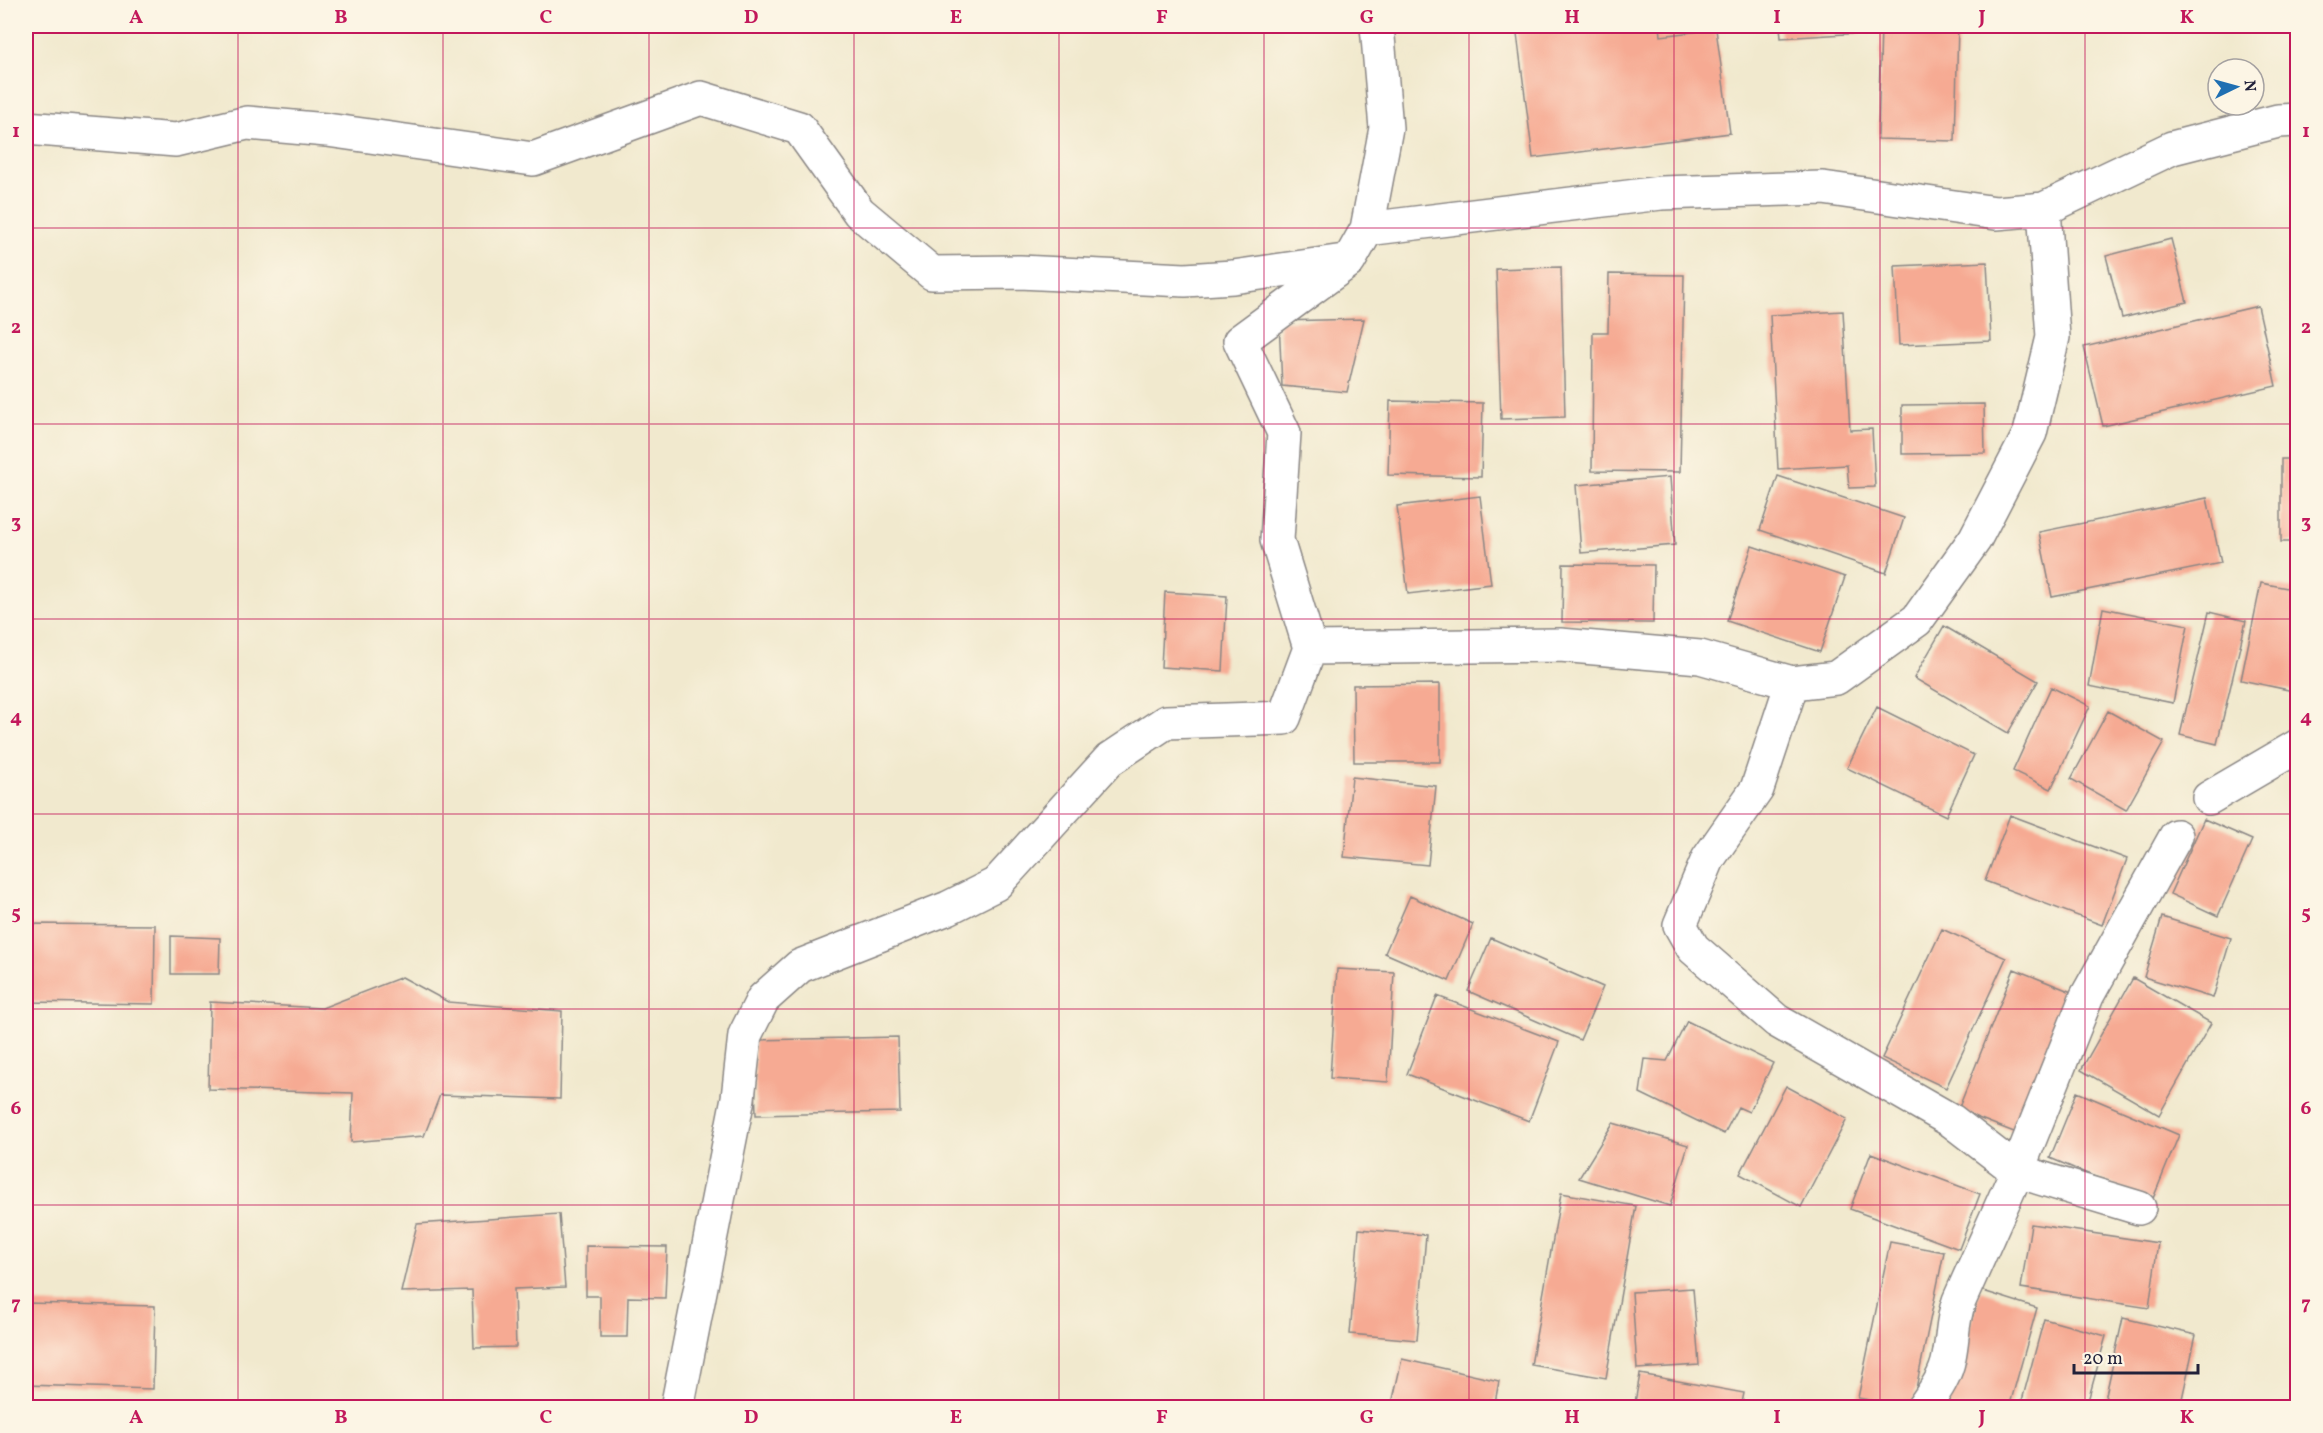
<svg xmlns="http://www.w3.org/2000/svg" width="2323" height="1433" viewBox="0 0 2323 1433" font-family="Vollkorn,serif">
  <rect width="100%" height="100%" fill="#fcf5e5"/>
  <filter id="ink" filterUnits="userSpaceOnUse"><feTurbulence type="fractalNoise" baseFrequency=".0167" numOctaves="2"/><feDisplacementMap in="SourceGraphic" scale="12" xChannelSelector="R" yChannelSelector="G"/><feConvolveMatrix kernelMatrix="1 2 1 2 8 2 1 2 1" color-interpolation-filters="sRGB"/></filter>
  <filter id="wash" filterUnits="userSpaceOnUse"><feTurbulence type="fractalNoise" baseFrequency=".008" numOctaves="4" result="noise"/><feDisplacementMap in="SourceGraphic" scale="24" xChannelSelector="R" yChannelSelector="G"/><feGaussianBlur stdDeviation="1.35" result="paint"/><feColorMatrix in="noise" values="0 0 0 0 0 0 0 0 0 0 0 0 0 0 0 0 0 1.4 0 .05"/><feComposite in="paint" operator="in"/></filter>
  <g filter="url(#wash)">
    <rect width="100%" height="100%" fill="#f1e9ce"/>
    <g id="blocks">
      <path fill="#f6aa93" d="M1516 26H1660L1661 36 1716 29 1730 133 1533 158Z
        M1780 26H1861V33L1781 38Z
        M1881 26H1958L1955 141 1878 139Z
        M2171 239 2187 302 2122 318 2106 256Z
        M1987 262 1991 341 1899 345 1895 266Z
        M1561 267 1565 417 1501 419 1496 269Z
        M1609 274 1684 275 1680 472 1592 471 1593 332H1608Z
        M2258 306 2276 386 2103 426 2084 347Z
        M1843 311 1850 430 1872 429 1875 487 1849 488 1847 465 1778 469 1770 315Z
        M1364 319 1347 392 1282 386 1279 321Z
        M1390 401 1483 403 1481 477 1388 475Z
        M1984 404 1985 453 1902 454V405Z
        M2281 459H2298V542H2281Z
        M1778 476 1904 518 1886 573 1760 530Z
        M1670 477 1675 545 1581 553 1576 485Z
        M1480 496 1491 584 1408 594 1397 506Z
        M2207 498 2221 563 2052 597 2039 532Z
        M1752 546 1845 577 1820 652 1727 621Z
        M1563 564 1654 565 1653 623 1562 622Z
        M2261 583 2298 590V692L2241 680Z
        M1165 592 1227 596 1223 671 1161 667Z
        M2103 608 2188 625 2173 703 2089 686Z
        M2209 612 2246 621 2217 744 2180 735Z
        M1944 626 2038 681 2008 733 1914 678Z
        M1440 684V762H1354L1353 685Z
        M2051 687 2090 706 2051 789 2013 771Z
        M1877 707 1974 755 1946 816 1847 768Z
        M2108 711 2164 742 2126 810 2071 779Z
        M1352 777 1436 786 1428 865 1344 857Z
        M2010 815 2127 859 2102 925 1985 881Z
        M2204 819 2252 840 2218 916 2170 894Z
        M1410 896 1473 924 1449 981 1385 953Z
        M2162 917 2231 938 2213 998 2144 977Z
        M26 924 155 925 154 1004 26 1002Z
        M1942 929 2006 958 1946 1088 1882 1058Z
        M171 936 220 938 219 974H171Z
        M1491 938 1603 987 1580 1040 1468 991Z
        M1337 969 1394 972 1388 1082 1330 1078Z
        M2014 969 2074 993 2019 1134 1958 1110Z
        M402 977 448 1002 562 1011 560 1099 440 1095 424 1136 351 1142 353 1093 208 1089 210 1002 322 1008Z
        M2133 978 2211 1023 2159 1115 2081 1070Z
        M1437 996 1559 1042 1529 1121 1407 1074Z
        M1687 1021 1773 1063 1749 1112 1738 1107 1724 1134 1640 1093 1645 1059 1667 1061Z
        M898 1037 900 1112 756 1115 754 1040Z
        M1786 1086 1847 1119 1801 1207 1740 1174Z
        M2077 1092 2179 1135 2152 1201 2050 1158Z
        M1613 1123 1688 1145 1670 1206 1579 1178Z
        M1871 1153 1980 1194 1959 1249 1850 1209Z
        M1561 1193 1636 1206 1606 1378 1531 1365Z
        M559 1214 565 1287 514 1289 516 1347 474 1348 472 1290 401 1292 417 1224Z
        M2031 1224 2158 1243 2149 1308 2021 1288Z
        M1359 1229 1426 1235 1417 1340 1350 1334Z
        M1890 1242 1944 1252 1912 1408 1858 1398Z
        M586 1246 667 1247 665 1298 628 1297 627 1337H600V1296H586Z
        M1693 1288 1699 1365 1637 1369 1632 1292Z
        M1980 1290 2037 1308 2009 1408H1947Z
        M26 1303 155 1306 153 1389 26 1385Z
        M2123 1318 2196 1335 2180 1408H2103Z
        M2044 1319 2106 1336 2086 1408H2020Z
        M1402 1359 1499 1381 1494 1408H1391Z
        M1640 1374 1744 1393 1741 1408H1634Z"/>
    </g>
  </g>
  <g filter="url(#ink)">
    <use href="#blocks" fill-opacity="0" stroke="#8a8684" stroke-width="1.5"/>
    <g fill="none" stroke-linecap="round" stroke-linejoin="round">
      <defs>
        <path id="minor" d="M26 128 176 140 247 123 327 130 533 159 701 98 799 128 859 212 932 273 1020 272 1185 280 1233 277 1344 261
          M1367 229 1661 193 1823 188 1996 213 2044 209 2172 148 2278 121 2298 120
          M1310 648 1560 645 1700 657 1792 683 1836 678 1917 620 1975 539 2030 433 2053 337 2044 209
          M1792 683 1757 789 1708 859 1680 925 1693 948 1777 1021 1952 1121 2017 1171 2139 1208
          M2209 798 2298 746
          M677 1408 738 1098 745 1035 763 999 800 966 948 908 996 884 1109 760 1166 722 1284 718 1310 648 1277 540 1284 433 1240 341 1349 261 1367 229 1386 128 1377 26
          M1923 1408C1934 1392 1946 1376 1949 1357 1953 1338 1952 1320 1959 1301L2017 1171 2087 996 2176 836"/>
      </defs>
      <use href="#minor" stroke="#8a8684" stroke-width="36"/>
      <use href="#minor" stroke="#fff" stroke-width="33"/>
    </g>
  </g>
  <path fill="none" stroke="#c2185b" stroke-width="1.5" stroke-opacity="0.55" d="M238 26V1408M443 26V1408M649 26V1408M854 26V1408M1059 26V1408M1264 26V1408M1469 26V1408M1674 26V1408M1880 26V1408M2085 26V1408M26 228H2298M26 424H2298M26 619H2298M26 814H2298M26 1009H2298M26 1205H2298"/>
  <rect width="2323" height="1433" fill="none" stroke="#fcf5e5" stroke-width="66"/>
  <g transform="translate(2236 87) rotate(85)"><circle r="28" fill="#fcf5e5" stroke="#a5a1a1" stroke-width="1.5"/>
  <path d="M0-4.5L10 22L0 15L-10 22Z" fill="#1f6fb2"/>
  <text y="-9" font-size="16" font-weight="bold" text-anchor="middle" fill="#22223b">N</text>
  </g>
  <path d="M2074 1364v9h124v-9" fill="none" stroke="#22223b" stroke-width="3"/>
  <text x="2083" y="1364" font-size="18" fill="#22223b" stroke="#fcf5e5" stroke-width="4.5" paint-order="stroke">20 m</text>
  <rect x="33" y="33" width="2257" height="1367" fill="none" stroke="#c2185b" stroke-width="2"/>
  <g font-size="20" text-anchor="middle" font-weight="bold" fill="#c2185b">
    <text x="136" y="23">A</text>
    <text x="341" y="23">B</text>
    <text x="546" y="23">C</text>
    <text x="751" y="23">D</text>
    <text x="956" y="23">E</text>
    <text x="1162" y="23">F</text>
    <text x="1367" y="23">G</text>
    <text x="1572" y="23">H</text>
    <text x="1777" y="23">I</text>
    <text x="1982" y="23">J</text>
    <text x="2187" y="23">K</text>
    <text x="16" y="137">1</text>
    <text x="2306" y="137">1</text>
    <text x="16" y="333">2</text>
    <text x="2306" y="333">2</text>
    <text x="16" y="528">3</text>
    <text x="2306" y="528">3</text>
    <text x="16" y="723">4</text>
    <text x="2306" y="723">4</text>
    <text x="16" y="919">5</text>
    <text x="2306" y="919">5</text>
    <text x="16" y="1114">6</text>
    <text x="2306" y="1114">6</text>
    <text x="16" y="1309">7</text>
    <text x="2306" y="1309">7</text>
    <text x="136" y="1423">A</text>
    <text x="341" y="1423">B</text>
    <text x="546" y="1423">C</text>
    <text x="751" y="1423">D</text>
    <text x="956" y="1423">E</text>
    <text x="1162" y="1423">F</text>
    <text x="1367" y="1423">G</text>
    <text x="1572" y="1423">H</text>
    <text x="1777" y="1423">I</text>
    <text x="1982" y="1423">J</text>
    <text x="2187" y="1423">K</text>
  </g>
</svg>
